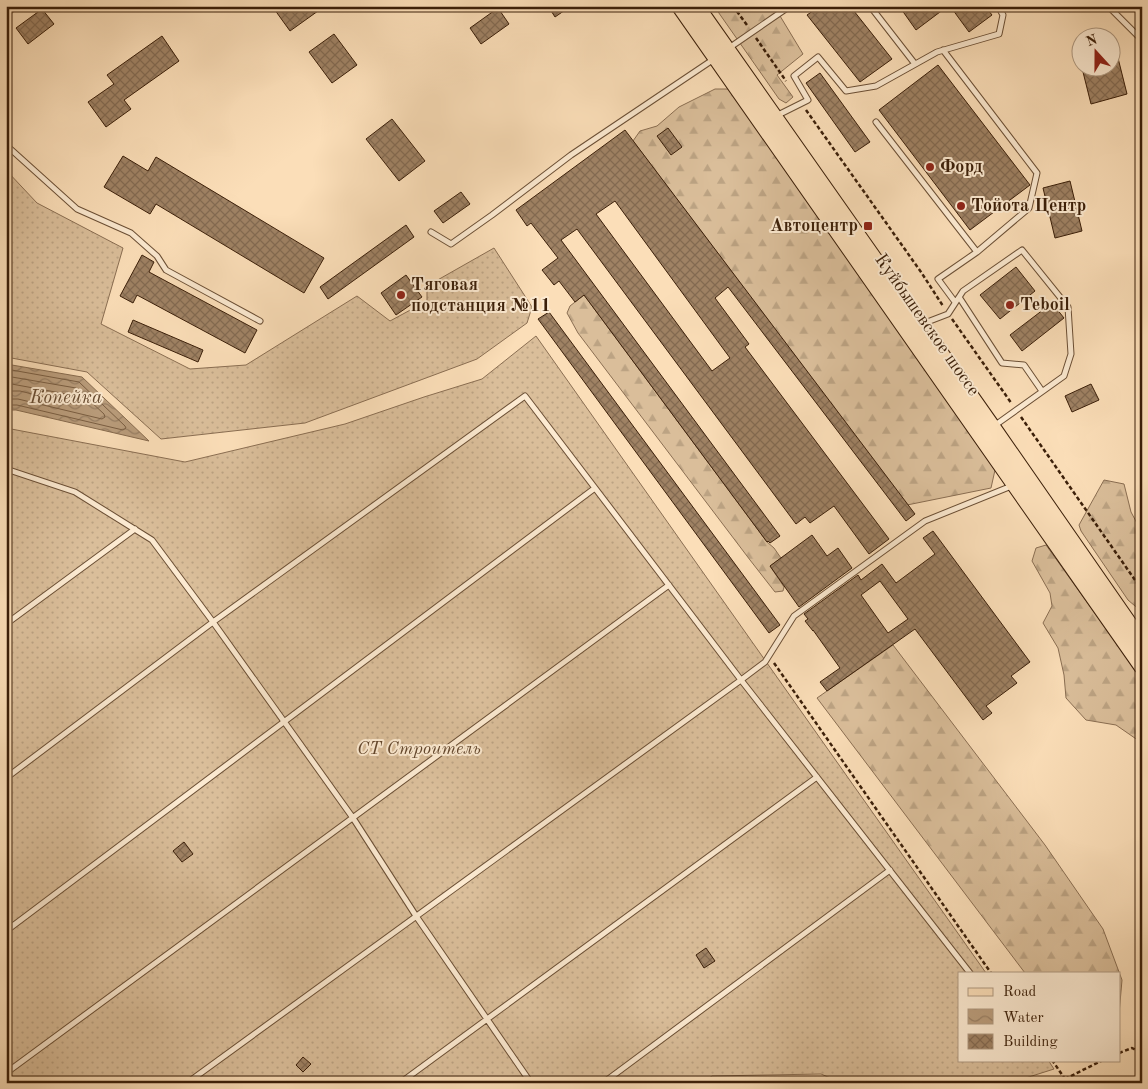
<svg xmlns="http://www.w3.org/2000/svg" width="1148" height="1089" viewBox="0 0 1148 1089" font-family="'Old Standard TT',serif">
  <defs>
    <pattern id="forest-firs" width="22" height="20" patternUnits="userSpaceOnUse" patternTransform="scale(1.25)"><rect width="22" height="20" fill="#dabe9a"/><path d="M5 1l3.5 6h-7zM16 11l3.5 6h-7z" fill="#bca383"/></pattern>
    <pattern id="garden-dots" width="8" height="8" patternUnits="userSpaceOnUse" patternTransform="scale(1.25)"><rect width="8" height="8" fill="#dabe9a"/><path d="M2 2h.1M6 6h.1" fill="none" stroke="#bca383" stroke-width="1.8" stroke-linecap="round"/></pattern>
    <pattern id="water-waves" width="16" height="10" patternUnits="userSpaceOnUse" patternTransform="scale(1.25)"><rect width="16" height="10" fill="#ba9d7c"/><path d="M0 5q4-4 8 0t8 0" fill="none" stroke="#987f64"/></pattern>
    <pattern id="building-cross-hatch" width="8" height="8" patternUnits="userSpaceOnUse" patternTransform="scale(1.25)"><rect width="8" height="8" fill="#9f8264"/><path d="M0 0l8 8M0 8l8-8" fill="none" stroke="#836a51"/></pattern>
  </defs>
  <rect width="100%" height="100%" fill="#fbdeb8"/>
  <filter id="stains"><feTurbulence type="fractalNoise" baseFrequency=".004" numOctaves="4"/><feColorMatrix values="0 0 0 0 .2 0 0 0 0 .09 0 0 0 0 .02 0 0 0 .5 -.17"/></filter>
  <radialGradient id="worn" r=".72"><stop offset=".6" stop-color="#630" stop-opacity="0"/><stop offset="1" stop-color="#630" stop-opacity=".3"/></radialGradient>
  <path fill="url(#forest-firs)" stroke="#8a6e52" d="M714 6H774L803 54 777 75 793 97 786 103 779 99Z
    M715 89H729L995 470 991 488 907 505 633 141 640 131 657 126 679 107Z
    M584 295 767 542 774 548 781 558 770 566 784 587 783 591 775 592 750 560 578 333 567 313 570 306Z
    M1104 480 1124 484 1131 512 1138 525H1142V612L1128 600 1081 531 1079 525Z
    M1046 545 1142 679V743L1116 725 1086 720 1066 698 1064 675 1058 648 1043 623 1052 606 1050 593 1032 561 1036 548Z
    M893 645 1045 845 1103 929 1122 980 1119 1014V973H1025L817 698Z"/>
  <path fill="url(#garden-dots)" stroke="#8a6e52" d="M6 170 37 203 123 248 101 324 190 369 246 365 357 296 390 321 427 301V286L494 248 532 307 527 323 477 359 305 423 161 439 87 372 6 357Z
    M536 336 986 973H959V1060H1048L1054 1069 1010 1083H842L821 1074 712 1076 702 1083H6V428L185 462 345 424 424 397 482 379Z"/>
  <path fill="url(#water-waves)" stroke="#876b4e" d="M6 364 82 377 149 441 16 410H6Z"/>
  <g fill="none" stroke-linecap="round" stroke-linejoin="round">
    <path stroke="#7a5e42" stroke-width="1" d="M6 369 79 382 125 426 126 428 123 430 17 405H6
      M6 376 76 388 104 414 105 417 102 419 18 399H6
      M6 383 72 395 79 401 80 403 77 405 20 391H6"/>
  </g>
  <path fill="url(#building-cross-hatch)" stroke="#3b1f09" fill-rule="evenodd" d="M272 6H325L290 31Z
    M548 6H571L555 17Z
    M820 6H850L892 59 860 82 807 15Z
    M899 6H948L916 30Z
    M950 6H985L992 15 969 32Z
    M498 8 509 24 481 44 470 28Z
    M42 9 54 24 28 44 16 28Z
    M334 34 357 65 332 83 309 52Z
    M162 36 179 61 124 100 131 109 106 127 88 102 114 84 107 75Z
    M1110 42H1114L1127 94 1091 104 1082 68H1110Z
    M938 65 1030 185 970 230 879 110Z
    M820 73 870 142 855 152 806 83Z
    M392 119 425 161 399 181 366 139Z
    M668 128 682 147 671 155 657 136Z
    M625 130 915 514 906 521 728 287 715 298 749 344 745 347 889 539 869 554 834 506 810 523 805 517 796 524 577 229 561 240 780 536 770 543 768 541 767 542 584 295 575 302 559 281 554 285 542 270 558 258 531 223 527 226 516 210ZM615 201 730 358 712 371 596 214Z
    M123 156 148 171 156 157 324 258 304 293 156 204 150 214 104 187Z
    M1070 181 1082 231 1055 238 1043 188Z
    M461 192 470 204 443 223 434 211Z
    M406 225 414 237 328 299 320 287Z
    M142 255 154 262 149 272 257 330 245 353 137 295 133 303 120 296Z
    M1016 267 1035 291 1000 319 980 295Z
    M406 275 422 297 396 315 381 293Z
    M1052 303 1064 318 1022 351 1010 335Z
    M549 312 780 625 769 633 538 319Z
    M133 320 203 350 198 362 128 332Z
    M1091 384 1099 400 1072 412 1065 396Z
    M933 531 1030 662 1011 676 1017 683 986 706 992 713 983 720 915 629 827 691 820 682 840 668 813 630V631L805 621 808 619 804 614 858 575 861 580 882 564 896 583 935 554 923 538ZM880 581 908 619 888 633 861 595Z
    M812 535 827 556 838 548 852 568 799 607 770 566Z
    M184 842 193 854 182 862 173 851Z
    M706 948 715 961 704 968 696 955Z
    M303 1057 311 1064 303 1072 296 1065Z"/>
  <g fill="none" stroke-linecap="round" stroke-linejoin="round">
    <defs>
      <path id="lane" d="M870 6 915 64
        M1108 6 1142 40
        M729 48 790 6
        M943 50 1037 173 1029 208 977 252
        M776 116 808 100 794 76 818 57 846 91 876 86 937 52 999 34 1003 15 998 6
        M876 122 977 252 938 279 955 302
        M6 145 77 209 131 233 157 256 166 270 260 321
        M431 232 451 244 492 215 571 155 714 59
        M959 297 1002 363 1024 365 1042 391
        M922 324 948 314 963 291 1022 250 1068 307 1071 354 1064 376 994 426
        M6 469 75 492 152 540 213 622 525 396 741 680 970 973
        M6 624 135 529
        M6 778 213 622 353 818 416 916 531 1083
        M6 931 595 488
        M6 1073 669 585
        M187 1083 741 680 765 662 794 616 925 521 1014 485
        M400 1083 817 777
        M603 1083 890 870"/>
      <path id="street" d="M6 11 12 6"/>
      <path id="primary" d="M680 6 1142 666
        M696 6 992 427 1142 643"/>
    </defs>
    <use href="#lane" stroke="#6b4f35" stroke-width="7"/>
    <use href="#street" stroke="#6b4f35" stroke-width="12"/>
    <use href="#primary" stroke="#3b1f09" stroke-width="18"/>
    <path stroke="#3b1f09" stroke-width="2.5" stroke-dasharray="4 2.5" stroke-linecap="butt" d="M733 6 747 25
      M756 38 786 81
      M806 110 921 272 943 306
      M952 319 1012 404
      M1021 417 1142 590
      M774 663 991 973
      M1119 1053 1132 1048 1142 1053
      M1052 1060 1065 1079
      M1060 1083 1065 1079 1103 1060"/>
    <use href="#lane" stroke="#fcead1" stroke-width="5"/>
    <use href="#street" stroke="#fcead1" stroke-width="10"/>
    <use href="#primary" stroke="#fbdeb8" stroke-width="16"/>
  </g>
  <g fill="#8f2418" stroke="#fcead1" stroke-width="2">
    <circle cx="930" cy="167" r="5"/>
    <circle cx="961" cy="206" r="5"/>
    <rect x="863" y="221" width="10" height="10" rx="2.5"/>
    <circle cx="401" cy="295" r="5"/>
    <circle cx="1010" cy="305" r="5"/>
  </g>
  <g text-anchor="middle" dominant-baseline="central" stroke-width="4" stroke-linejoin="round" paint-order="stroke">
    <g font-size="18" font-weight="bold" fill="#3b1f09" stroke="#fcead1" text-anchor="start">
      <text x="940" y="167">Форд</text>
      <text x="971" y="206">Тойота Центр</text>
      <text x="858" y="226" text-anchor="end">Автоцентр</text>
      <text x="411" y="285">Тяговая<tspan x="411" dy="21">подстанция №11</tspan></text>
      <text x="1020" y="305">Teboil</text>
    </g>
    <g font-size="18" fill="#3b1f09" stroke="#fcead1">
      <text transform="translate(927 325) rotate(55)">Куйбышевское шоссе</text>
    </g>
    <g font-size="18" font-style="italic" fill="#63472d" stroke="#fcead1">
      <text x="419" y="749">СТ Строитель</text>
    </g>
    <g font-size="19" font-style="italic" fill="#674b31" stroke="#fcead1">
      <text x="66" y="398">Копейка</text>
    </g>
  </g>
  <rect width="1148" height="1089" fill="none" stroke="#fbdeb8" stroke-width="25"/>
  <rect x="8" y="8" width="1133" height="1074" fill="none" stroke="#3b1f09" stroke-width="2.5"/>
  <rect x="12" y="12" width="1123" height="1064" fill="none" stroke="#3b1f09"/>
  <rect x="958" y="972" width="162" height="90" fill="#fcead1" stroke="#af9981"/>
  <rect x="968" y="988" width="25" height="8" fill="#fbdeb8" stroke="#af9981"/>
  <text x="1003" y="996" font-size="15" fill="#3b1f09">Road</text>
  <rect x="968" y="1009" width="25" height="15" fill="url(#water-waves)" stroke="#af9981"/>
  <text x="1003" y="1022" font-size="15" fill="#3b1f09">Water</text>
  <rect x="968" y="1034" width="25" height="15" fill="url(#building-cross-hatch)" stroke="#af9981"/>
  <text x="1003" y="1046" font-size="15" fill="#3b1f09">Building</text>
  <g transform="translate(1096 52) rotate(339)"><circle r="24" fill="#fcead1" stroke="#af9981"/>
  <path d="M0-4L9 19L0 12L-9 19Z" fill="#8f2418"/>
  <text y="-8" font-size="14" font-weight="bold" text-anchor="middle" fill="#3b1f09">N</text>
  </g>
  <rect width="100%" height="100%" filter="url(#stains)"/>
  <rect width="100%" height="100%" fill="url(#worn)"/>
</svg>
